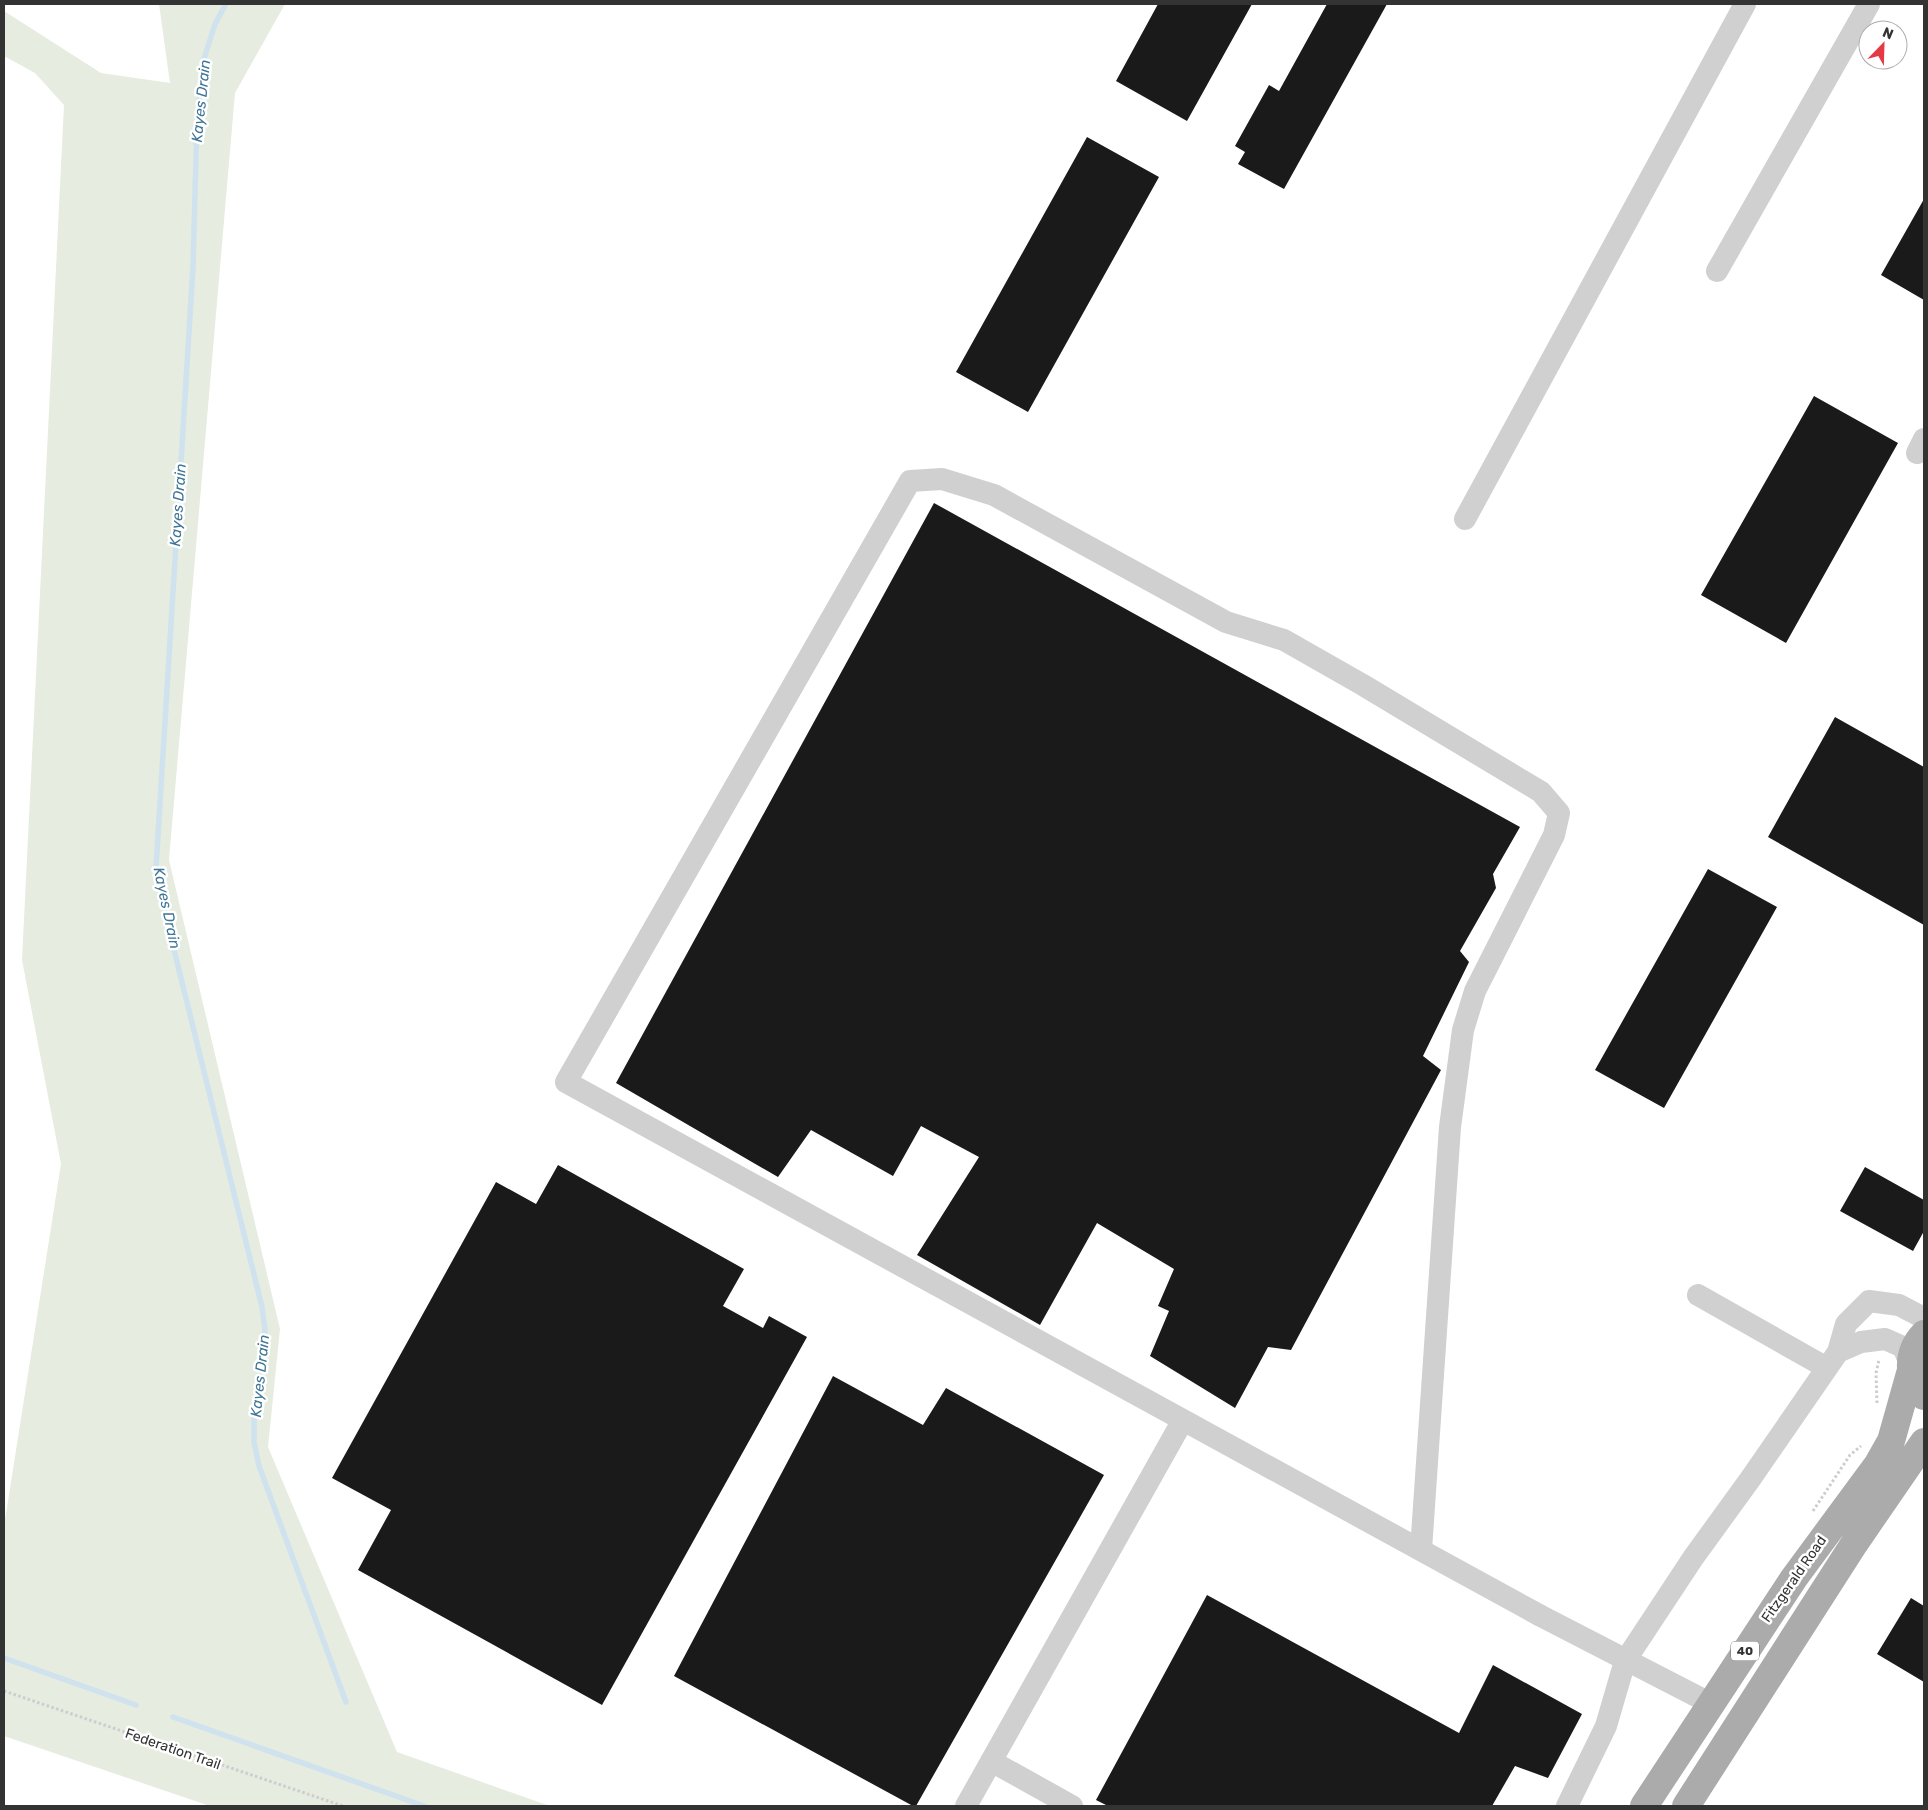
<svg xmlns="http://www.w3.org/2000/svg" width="1928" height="1810" viewBox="0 0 1928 1810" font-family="Rubik,sans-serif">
  <rect width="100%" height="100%" fill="#fff"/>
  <path fill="#e6ecdf" d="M159 4H285L235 93 169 860 280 1329 268 1447 397 1752 550 1806H210L4 1736V1522L6 1514 61 1164 22 960 64 105 35 73 4 56V11L101 73 170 83Z"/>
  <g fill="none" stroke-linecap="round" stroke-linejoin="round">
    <path stroke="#cfe2ee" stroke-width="5.5" d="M226 4 215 24 204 59 197 122 193 267 156 868 161 897 262 1307 265 1330 260 1386 254 1416V1442L259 1466 346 1702
      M4 1658 136 1705
      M173 1717 424 1806"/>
  </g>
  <path fill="#1a1a1a" d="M1158 4H1252L1187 121 1116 81Z
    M1327 4H1387L1284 189 1238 164 1245 152 1235 146 1269 85 1279 91Z
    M1087 137 1159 177 1028 412 956 372Z
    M1924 199V300L1881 275Z
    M1814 396 1898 443 1786 643 1701 595Z
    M934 503 1520 827 1493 874 1496 888 1460 951 1469 962 1423 1056 1441 1070 1291 1350 1268 1347 1235 1408 1150 1356 1169 1311 1158 1306 1174 1269 1097 1223 1040 1325 917 1255 979 1157 921 1126 893 1176 811 1130 778 1177 616 1083Z
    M1835 717 1924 767V925L1768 837Z
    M1708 869 1777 907 1664 1108 1595 1070Z
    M558 1165 744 1269 723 1306 763 1328 769 1316 807 1337 602 1705 358 1570 391 1510 332 1478 496 1182 536 1204Z
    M1865 1167 1924 1200V1231L1913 1251 1840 1211Z
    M833 1376 923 1425 946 1388 1104 1475 916 1806H913L674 1676Z
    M1207 1595 1459 1733 1493 1665 1582 1714 1548 1778 1515 1766 1492 1806H1108L1096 1800Z
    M1911 1598 1924 1606V1682L1877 1654Z"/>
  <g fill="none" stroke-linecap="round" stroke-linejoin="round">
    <path stroke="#cdcdcd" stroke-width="3" stroke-dasharray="2.5 2.5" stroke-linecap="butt" d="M1877 1403 1876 1373 1879 1360
      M1813 1511 1850 1455 1861 1446
      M4 1691 343 1806"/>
    <path stroke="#d0d0d0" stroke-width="22" d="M1717 271 1869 4
      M1917 453 1924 439
      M1465 519 1745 4
      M1698 1295 1827 1368
      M1838 1352 1861 1342 1885 1339 1903 1347 1910 1363
      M1421 1550 1450 1127 1463 1030 1475 991 1554 835 1559 813 1541 792 1363 685 1284 640 1226 622 994 495 942 479 910 481 566 1082 1541 1616 1700 1698 1708 1706
      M991 1761 1072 1806
      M966 1806 1183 1420
      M1567 1806 1606 1726 1625 1661 1693 1558 1751 1478 1838 1352 1846 1324 1869 1301 1899 1305 1924 1318"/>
    <path stroke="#ababab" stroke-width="28" d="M1924 1334C1907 1352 1906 1379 1924 1396
      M1644 1806 1794 1578 1878 1464 1891 1441 1911 1370
      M1686 1806 1854 1544 1924 1442"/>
  </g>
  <g text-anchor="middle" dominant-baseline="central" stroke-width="5" stroke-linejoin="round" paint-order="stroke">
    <rect fill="#fff" stroke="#707070" stroke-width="1" x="1731" y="1641.5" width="28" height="19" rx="4"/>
    <g font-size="12" font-weight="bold" fill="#333">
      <text x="1745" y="1651">40</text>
    </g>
    <g font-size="14" fill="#333" stroke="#fff">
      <text transform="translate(1794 1579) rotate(-55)">Fitzgerald Road</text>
      <text transform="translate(173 1749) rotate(19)">Federation Trail</text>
    </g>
    <g font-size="15" font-style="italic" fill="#3f7597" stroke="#fff">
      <text transform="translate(201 101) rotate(-84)">Kayes Drain</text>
      <text transform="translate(178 505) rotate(-86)">Kayes Drain</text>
      <text transform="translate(167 908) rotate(78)">Kayes Drain</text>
      <text transform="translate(260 1376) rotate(-84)">Kayes Drain</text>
    </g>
  </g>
  <rect width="1928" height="1810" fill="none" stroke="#333333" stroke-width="10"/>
  <g transform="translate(1883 45) rotate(23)"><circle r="24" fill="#ffffff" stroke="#adadad"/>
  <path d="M0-4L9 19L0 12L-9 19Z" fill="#e63946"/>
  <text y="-8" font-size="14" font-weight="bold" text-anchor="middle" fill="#333333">N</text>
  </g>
</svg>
